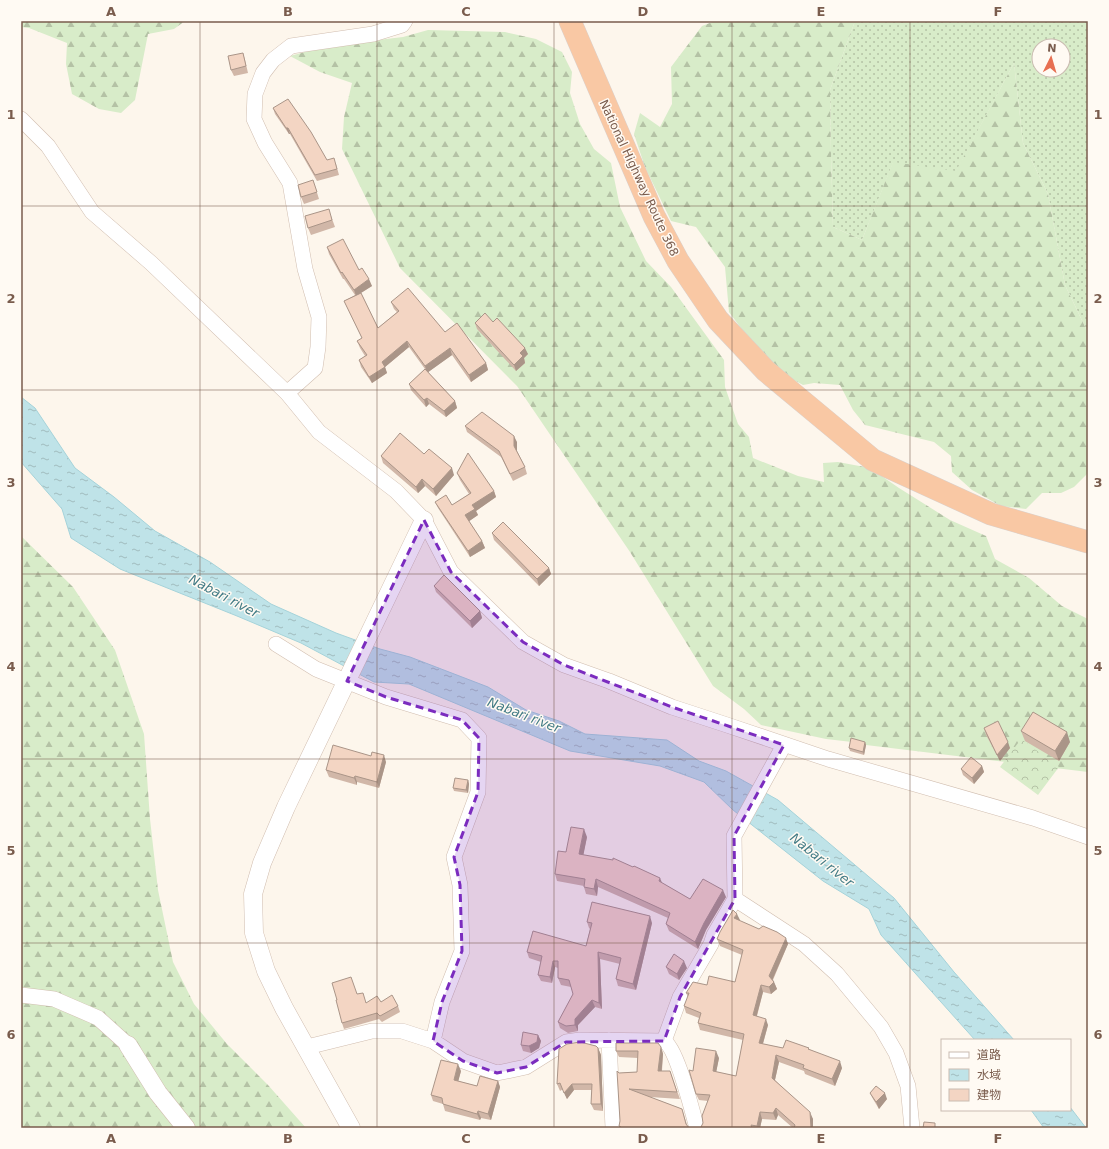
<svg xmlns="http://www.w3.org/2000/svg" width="1109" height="1149" viewBox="0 0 1109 1149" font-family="'DejaVu Sans','Noto Sans JP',sans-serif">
  <defs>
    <pattern id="grass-dots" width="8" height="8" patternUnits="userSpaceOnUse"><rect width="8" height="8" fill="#d8ecc9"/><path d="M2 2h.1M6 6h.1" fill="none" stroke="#b4c2a5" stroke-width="1.8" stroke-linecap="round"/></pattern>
    <pattern id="forest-firs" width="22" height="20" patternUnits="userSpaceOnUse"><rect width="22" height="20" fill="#d8ecc9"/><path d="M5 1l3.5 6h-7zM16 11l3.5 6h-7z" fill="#b4c2a5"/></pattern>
    <pattern id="park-crowns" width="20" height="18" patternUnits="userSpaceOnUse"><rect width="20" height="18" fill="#d8ecc9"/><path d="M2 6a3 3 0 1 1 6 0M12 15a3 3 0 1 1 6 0" fill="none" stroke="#b4c2a5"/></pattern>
    <pattern id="water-ripples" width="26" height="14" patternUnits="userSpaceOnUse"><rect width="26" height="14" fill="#bfe3e8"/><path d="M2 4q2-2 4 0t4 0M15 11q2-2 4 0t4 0" fill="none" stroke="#a0bbbe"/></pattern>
  </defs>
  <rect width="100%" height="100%" fill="#fdf6ec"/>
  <path fill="url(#grass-dots)" fill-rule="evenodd" d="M855 21H1088V333L1065 285 1048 194 1023 143 1014 63 956 172 893 163 862 240 833 227 831 153 830 90ZM1039 46H1063V70H1039Z"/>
  <path fill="url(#forest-firs)" d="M21 21H185L174 29 148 34 135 100 121 113 99 109 72 94 66 64 67 43 29 28 21 27Z
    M715 21H855L830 90 831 153 833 227 862 240 893 162 956 171 1014 63 1023 143 1048 194 1065 285 1088 333V460L1087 474 1074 487 1061 493H1042L1026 509 1001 506 972 490 952 472 951 456 934 442 865 425 853 410 840 385 814 383 803 385 770 367 729 312 725 267 696 227 671 221 645 167 634 134 640 113 660 127 672 104 671 67 702 26Z
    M428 30 505 32 536 39 562 52 572 72 570 93 580 124 594 149 611 163 620 207 646 261 671 287 724 360 725 387 738 424 749 437 753 458 798 476 824 482 823 463 838 462 870 468 899 488 950 520 986 536 995 559 1029 578 1062 606 1088 619V772L866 745 852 742 826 739 761 725 744 709 713 686 630 552 517 386 400 268 342 149 344 117 352 83 320 72 290 56 327 46 403 37Z
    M21 536 73 587 115 650 144 734 150 819 158 890 173 962 194 1004 227 1044 268 1085 306 1128H21Z"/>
  <path fill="url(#park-crowns)" d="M1021 739 1059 767 1038 795 1000 767Z"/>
  <path fill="url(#water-ripples)" stroke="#a5d3da" d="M21 397 35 408 75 468 114 497 155 531 210 562 271 604 336 633 380 649 410 657 488 687 526 710 559 721 585 734 667 740 699 761 726 771 778 800 894 898 954 972 1014 1040H975L881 935 869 909 823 881 733 810 704 782 660 766 570 751 409 684 374 682 301 643 237 616 120 569 71 538 62 509 21 462Z
    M1070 1107 1086 1128H1044L1031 1110H1070Z"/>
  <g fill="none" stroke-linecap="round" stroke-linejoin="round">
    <defs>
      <path id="minor" d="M21 119 48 146 92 212 151 263 287 393 319 432 396 491 424 520 451 572 523 642 564 665 609 681 672 707 727 725 828 759 1033 818 1088 837
        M287 393 315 368 318 347 319 317 305 269 290 183 265 143 254 119 255 94 263 73 273 60 291 46 373 34 402 25 405 21
        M276 644 316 669 386 697 462 720 479 738 478 792 454 857 460 885 462 951 442 1002 433 1041
        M735 899 804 944 837 974 881 1027 896 1053 908 1086 912 1128
        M21 995 54 999 98 1018 128 1045
        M609 1040 613 1128
        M664 1041 680 997 711 944 714 935 735 899 734 836 784 745
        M307 1047 372 1031H402L433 1041 463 1061 497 1073 526 1067 566 1042 580 1040 664 1041C677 1048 692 1111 697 1128"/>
      <path id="tertiary" d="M128 1045 158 1093 186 1128
        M351 1128 284 1008 266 971 254 933 253 894 262 863 286 807 424 520"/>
      <path id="trunk" d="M570 21 654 216 678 261 718 320 766 371 873 460 991 514 1088 542"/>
    </defs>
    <use href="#minor" stroke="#d1beb0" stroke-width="16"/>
    <use href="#tertiary" stroke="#d1beb0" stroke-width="19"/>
    <use href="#trunk" stroke="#dad1cd" stroke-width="23"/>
    <use href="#minor" stroke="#fff" stroke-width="15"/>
    <use href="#tertiary" stroke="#fff" stroke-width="18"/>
    <use href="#trunk" stroke="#f9c8a4" stroke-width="22"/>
  </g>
  <path fill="#d1b7a8" d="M243 53 245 60 248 73 234 76 231 70Z
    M273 108 327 160 336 164 339 175 317 181 290 134H289L275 114Z
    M313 180 319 199 304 204 301 197Z
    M331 216 335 227 311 235 308 228Z
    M327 247 359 270 372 286 361 293 378 328 397 312 394 309 391 302 445 332 486 363 488 370 471 382 452 355 428 372 455 401 457 408 446 417 429 404 426 407 411 390 409 384 425 369 409 347 385 367 387 373 372 383 361 367 359 360 365 356 360 348 357 341 362 338 347 307 344 301 355 295 344 279H343L329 254Z
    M493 322 528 354 524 358 525 363 516 371 477 329 475 323Z
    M465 426 517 442V451L525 467 527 474 513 481 501 457 467 432Z
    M424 454 454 475 436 496 425 486 418 493 383 463 381 456Z
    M457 473 494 491 496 497 476 511 478 515 469 521 482 541 485 548 470 557 438 508 435 502 452 505 469 494 460 480Z
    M492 533 549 568 551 574 539 586 494 540Z
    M434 586 480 611 482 618 472 628 436 592Z
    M984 728 1010 748 1000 761 986 735Z
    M1021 731 1070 742 1059 761 1025 741Z
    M865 742 866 745 864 755 850 751 849 748Z
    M371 756 386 762 379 788 357 782V785L329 777 326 770Z
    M982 766 984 772 974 784 963 775 961 769Z
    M468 780 469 784 468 793 454 791 453 788Z
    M587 837 583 855 662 883 690 899 726 897 706 930 698 949 669 931 666 924 668 918 598 887 597 896 586 894 584 887V886L557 881 555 874 566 852Z
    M740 920 739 921 788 944 773 980 774 982 777 989 771 994 763 992 757 1016 768 1025 763 1044 783 1048H809V1049L842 1068 835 1086 805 1074 804 1071 779 1062 775 1080 813 1119V1128H793L778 1115 776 1120 762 1119 760 1128H700L701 1127 703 1123 708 1101 699 1100 696 1094 693 1071 719 1058 716 1072 736 1076 743 1040 700 1030 698 1023 699 1018 686 1013 684 1006 688 997 686 993 707 985 735 982 742 955 720 946 717 939Z
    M587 922 652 923 636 990 618 986 616 979 620 964 600 959 602 1009 595 1007 578 1025V1031L568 1033 560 1028 558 1022 573 994 571 987 561 985 558 978V968L555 967 552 983 541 981 538 975 541 962 529 958 527 952 586 946 590 929 589 928Z
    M666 967 687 968 679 980 669 974Z
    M357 994 366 1003 381 1002 398 1006 400 1012 382 1022 379 1019 344 1029 342 1023Z
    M538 1035 541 1041 539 1048 531 1053 523 1051 521 1045Z
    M661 1047 663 1054 662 1071H670L680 1099 650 1097 682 1109 687 1125 689 1128H619V1126L620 1121 619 1073 637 1072 638 1058 619 1057 616 1051Z
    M598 1048 601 1055 603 1111 594 1110 591 1104 592 1090H574L567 1099 563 1089 560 1091 557 1084Z
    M461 1071 458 1081 477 1086 498 1081 500 1087 491 1120 481 1118 480 1120 445 1111 443 1104 433 1101 431 1095Z
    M870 1093 887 1099 879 1109 873 1099Z"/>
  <path fill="#aa9588" d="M286 128H288L290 134H289Z
    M369 279 372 286 356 296 354 290Z
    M407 341 409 347 385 367 387 373 372 383 369 377 382 362Z
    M450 348 452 355 427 373 425 366Z
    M525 348 528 354 524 358 525 363 516 371 514 365 520 353Z
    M486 363 488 370 471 382 469 375Z
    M427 398 429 404 426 407 424 400Z
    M455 401 457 408 446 417 444 411Z
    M514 436 517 442V453L514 446Z
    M452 468 454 475 436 496 433 489Z
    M422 479 425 486 418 493 416 487Z
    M494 491 496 497 476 511 478 515 468 522 465 515 472 505Z
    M482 541 485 548 470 557 468 551Z
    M549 568 551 574 539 586 537 579Z
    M480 611 482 618 472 628 470 621Z
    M1067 732 1070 742 1059 761 1055 751Z
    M865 742 866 745 864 755 863 752Z
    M1008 742 1010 748 1000 761 997 755Z
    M384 755 386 762 379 788 377 782Z
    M982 766 984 772 974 784 972 778Z
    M355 776 357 782V785L354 778Z
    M468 780 469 784 468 793 466 790Z
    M584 829 587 837 582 862 579 854Z
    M660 878 663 885 659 881Z
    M596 879 598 887 597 896 594 889Z
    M723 890 726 897 706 930 698 949 695 942 704 923Z
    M737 914 740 920 736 925 734 918Z
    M650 916 652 923 636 990 633 984Z
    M786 938 788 944 771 983 769 976Z
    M598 952 600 959 602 1009 599 1003Z
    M553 961 555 967 552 983 550 977Z
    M684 961 687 968 679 980 677 974Z
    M774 982 777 989 771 994 769 987Z
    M761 985 763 992 755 1022 753 1015Z
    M592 1000 595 1007 578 1025V1031L575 1025V1019Z
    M766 1019 768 1025 761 1050 759 1043Z
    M538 1035 541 1041 539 1048 531 1053 529 1046Z
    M661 1047 663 1054 661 1078 658 1071Z
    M598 1048 601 1055 603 1111 601 1104Z
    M716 1051 719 1058 715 1078 713 1071Z
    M776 1055 779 1062 774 1084 772 1078Z
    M840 1061 842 1068 835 1086 832 1079Z
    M458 1064 461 1071 457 1086 454 1080Z
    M498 1081 500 1087 491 1120 488 1114Z
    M572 1084 574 1090 567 1099 564 1093Z
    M885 1093 887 1099 879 1109 876 1102Z
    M776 1108 778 1115 776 1120 773 1113Z
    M478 1111 481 1118 480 1120 477 1114Z
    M760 1112 762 1119 760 1128H758L757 1126Z
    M810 1112 813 1119V1128H811Z"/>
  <path fill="#f3d5c3" stroke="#aa9588" d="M243 53 246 66 231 70 228 56Z
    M288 99 311 132 327 160 334 158 337 169 315 175 288 128H286L273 108Z
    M313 180 317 192 301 197 298 185Z
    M329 209 332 220 308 228 305 216Z
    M343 239 359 270 362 268 369 279 354 290 342 272 341 273 327 247Z
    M408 288 445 332 457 323 486 363 469 375 450 348 425 366 407 341 382 362 385 367 369 377 359 360 367 355 357 341 362 338 344 301 361 293 378 328 399 311 391 302Z
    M485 313 493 322 497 318 525 348 520 353 523 356 514 365 475 323Z
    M425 369 455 401 444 411 427 398 424 400 409 384Z
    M482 412 514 436V446L525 467 510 474 499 451 465 426Z
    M400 433 424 454 429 449 452 468 433 489 422 479 416 487 381 456Z
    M468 453 494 491 472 505 475 509 465 515 482 541 468 551 435 502 446 495 452 505 471 493 457 473Z
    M503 522 549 568 537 579 492 533Z
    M444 575 480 611 470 621 434 586Z
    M1033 712 1067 732 1055 751 1021 731Z
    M998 721 1008 742 997 755 984 728Z
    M851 738 865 742 863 752 849 748Z
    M333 745 371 756 372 752 384 755 377 782 355 776 354 778 326 770Z
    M971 757 982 766 972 778 961 769Z
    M455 778 468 780 466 790 453 788Z
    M571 827 584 829 579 854 613 860V858L633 867 634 866 660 878 659 881 690 899 703 879 723 890 704 923 695 942 666 924 670 913 596 879 594 889 584 887 585 879 555 874 558 851 566 852Z
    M592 902 650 916 633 984 616 979 621 958 598 952 599 1003 592 1000 575 1019V1025L566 1026 558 1022 573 994 569 980 558 978V961H553L550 977 538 975 542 956 527 952 533 931 586 946 592 923 587 922Z
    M733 910 737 914 734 918 759 929 763 926 777 932 786 938 769 976 774 982 769 987 761 985 753 1015 766 1019 759 1043 783 1048 786 1040 809 1048 808 1049 840 1061 832 1079 803 1068 804 1065 776 1055 772 1078 810 1112 811 1128H794L795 1125 776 1108 773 1113 760 1112 757 1126 751 1125 752 1128H700L701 1127 703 1123 702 1116 710 1095 696 1094 689 1070 693 1071 696 1048 716 1051 713 1071 736 1076 744 1034 698 1023 701 1013 684 1006 689 993H686L693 982 707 985 709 976 735 982 743 950 717 939 720 932Z
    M674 954 684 961 677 974 666 967Z
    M351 977 357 994 363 993 366 1003 377 996 381 1002 392 995 398 1006 380 1016 377 1013 342 1023 336 1000H337L332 983Z
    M523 1032 538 1035 537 1042 529 1046 521 1045Z
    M580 1042 596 1046 598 1048 601 1104H591L592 1084H572L564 1093 560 1083 557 1084 559 1049 567 1044Z
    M616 1043H658L661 1047 658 1071H670L677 1092 629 1089 682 1109 686 1124 689 1128H621V1127L619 1126 620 1121 617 1071 619 1073 637 1072 638 1051H616Z
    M441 1060 458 1064 454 1080 477 1086 480 1076 498 1081 488 1114 478 1111 477 1114 443 1104 442 1098 431 1095Z
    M876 1086 885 1093 876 1102 870 1093Z
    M924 1122 935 1123V1128H923Z"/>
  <path fill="#7b2cbf" fill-opacity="0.2" stroke="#7b2cbf" stroke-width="3" stroke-dasharray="8 5" stroke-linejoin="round" d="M424 520 451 572 523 642 564 665 672 707 784 745 734 836 735 899 680 997 664 1041 566 1042 526 1067 497 1073 463 1061 433 1041 442 1002 462 951 460 885 454 857 478 792 479 738 462 720 386 697 347 681Z"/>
  <path fill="none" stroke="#7a5c4d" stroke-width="1" stroke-opacity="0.55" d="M200 21V1128M377 21V1128M554 21V1128M732 21V1128M910 21V1128M21 206H1088M21 390H1088M21 574H1088M21 759H1088M21 943H1088"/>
  <g text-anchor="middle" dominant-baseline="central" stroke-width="3" stroke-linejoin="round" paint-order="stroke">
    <g font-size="12" fill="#7a5c4d" stroke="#fffaf3">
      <text transform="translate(639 178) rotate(65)">National Highway Route 368</text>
    </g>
    <g font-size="13" font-style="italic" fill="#437c86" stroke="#fffaf3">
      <text transform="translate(224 596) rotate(28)">Nabari river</text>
      <text transform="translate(524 715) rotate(21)">Nabari river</text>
      <text transform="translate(822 860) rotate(39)">Nabari river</text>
    </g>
  </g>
  <rect width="1109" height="1149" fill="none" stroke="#fffaf3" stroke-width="44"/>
  <rect x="941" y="1039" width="130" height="72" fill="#fffaf3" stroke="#cabbb1"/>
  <rect x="949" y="1052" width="20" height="6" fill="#ffffff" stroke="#cabbb1"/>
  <text x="977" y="1059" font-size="12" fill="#7a5c4d">道路</text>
  <rect x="949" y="1069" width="20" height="12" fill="url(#water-ripples)" stroke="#cabbb1"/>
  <text x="977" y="1079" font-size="12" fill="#7a5c4d">水域</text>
  <rect x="949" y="1089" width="20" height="12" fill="#f3d5c3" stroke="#cabbb1"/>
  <text x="977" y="1099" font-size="12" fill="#7a5c4d">建物</text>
  <g transform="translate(1051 58) rotate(5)"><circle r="19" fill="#fffaf3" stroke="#cabbb1"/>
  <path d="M0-3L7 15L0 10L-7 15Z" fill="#e76f51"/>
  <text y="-6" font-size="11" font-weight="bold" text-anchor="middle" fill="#7a5c4d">N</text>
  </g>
  <rect x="22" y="22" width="1065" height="1105" fill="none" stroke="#7a5c4d" stroke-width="1.5"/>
  <g font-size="13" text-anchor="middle" font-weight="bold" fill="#7a5c4d">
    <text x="111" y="16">A</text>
    <text x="288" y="16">B</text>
    <text x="466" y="16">C</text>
    <text x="643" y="16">D</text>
    <text x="821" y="16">E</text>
    <text x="998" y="16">F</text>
    <text x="11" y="119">1</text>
    <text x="1098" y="119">1</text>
    <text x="11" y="303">2</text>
    <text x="1098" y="303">2</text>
    <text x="11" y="487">3</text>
    <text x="1098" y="487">3</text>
    <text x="11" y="671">4</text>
    <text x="1098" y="671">4</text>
    <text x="11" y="855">5</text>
    <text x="1098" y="855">5</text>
    <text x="11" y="1039">6</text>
    <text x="1098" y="1039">6</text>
    <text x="111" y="1143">A</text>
    <text x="288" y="1143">B</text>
    <text x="466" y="1143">C</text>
    <text x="643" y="1143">D</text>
    <text x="821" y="1143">E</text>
    <text x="998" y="1143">F</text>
  </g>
</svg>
